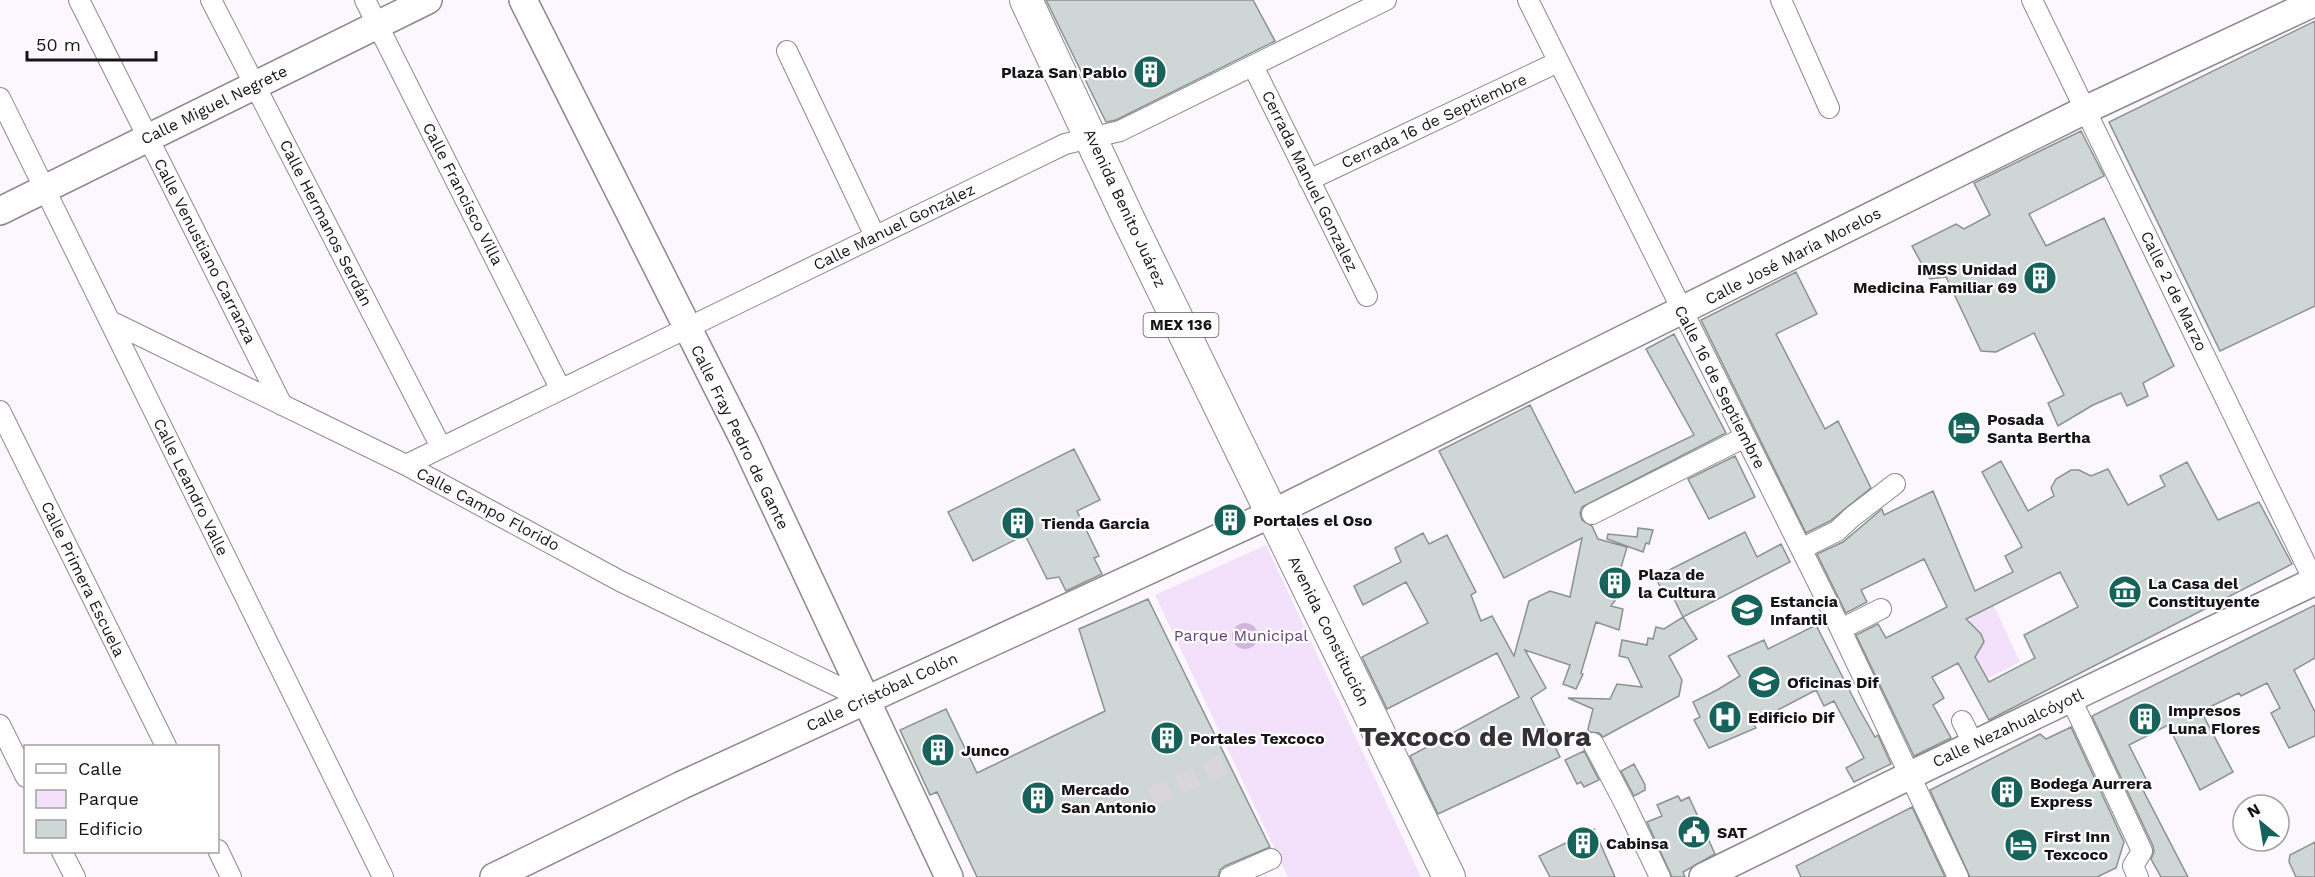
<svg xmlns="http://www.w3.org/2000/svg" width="2315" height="877" viewBox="0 0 2315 877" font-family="'Work Sans',sans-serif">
  <rect width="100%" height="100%" fill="#fcf7fe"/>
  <path fill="#f3e0fb" d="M1266 545 1421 877H1288L1155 595Z
    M1994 606 2020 662 1987 679 1957 624Z"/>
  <path fill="#d0b4dc" d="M1232 636a13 13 0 1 1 26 0a13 13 0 1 1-26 0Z"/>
  <path fill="#ced7d5" stroke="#8a9291" stroke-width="1.5" fill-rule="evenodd" d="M1046 0H1253L1275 41 1116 120 1106 122Z
    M2315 21V306L2220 351 2109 122Z
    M2081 131 2104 176 2029 214 2046 246 2104 218 2174 366 2143 383 2148 396 2127 406 2121 393 2093 405 2058 426 2048 403 2064 395 2034 333 1996 352 1981 351 1946 277 1930 279 1912 246 1956 224 1964 229 1990 215 1974 183Z
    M1796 272 1817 314 1776 334 1825 429 1838 421 1871 488 1830 521 1806 533 1701 320Z
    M1674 334 1726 433 1582 507 1580 513 1582 520 1592 526 1598 539 1627 547 1620 571 1626 579V585L1611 606 1623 609 1619 630 1596 622 1581 673 1583 674 1576 689 1563 684 1570 665 1525 650 1546 688 1531 698 1560 757 1438 814 1410 756 1519 697 1497 653 1387 709 1362 657 1428 623 1406 582 1363 605 1354 586 1401 562 1395 548 1423 533 1429 544 1447 535 1476 592 1471 595 1481 621 1492 616 1514 656 1529 601 1550 591 1570 597 1582 538 1504 578 1439 451 1530 405 1575 493 1694 435 1646 349Z
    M1074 449 1100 500 1077 511 1099 556 1094 558 1102 574 1066 591 1059 577 1047 579 1025 535 973 561 948 512Z
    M1735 456 1755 497 1709 519 1688 479Z
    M2001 461 2028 511 2054 496 2051 488 2056 479 2071 470H2079L2091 476 2108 469 2128 505 2165 486 2160 476 2187 462 2218 520 2259 502 2292 564 1989 720 1958 663 1932 677 1944 698 1933 705 1951 738 1914 756 1856 635 1878 624 1886 638 1947 607 1924 559 1861 590 1867 602 1846 613 1817 554 1843 542 1882 509 1884 515 1933 491 1975 591 2013 572 2005 556 2022 547 1982 472ZM2060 572 2078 607 2024 635 2035 658 1989 682 1975 657 1984 642 1981 634 1966 619Z
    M1638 528 1653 530 1649 544 1646 543 1643 552 1607 539 1608 534 1637 537Z
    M1745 532 1757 557 1781 544 1790 562 1683 617 1670 591 1664 594 1655 577Z
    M1148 599 1270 847 1225 866 1220 870 1218 877H977L937 792 930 795 900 730 946 709 977 773 1105 711 1079 629Z
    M2315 605V658L2294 670 2315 712V736L2289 748 2271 713 2280 708 2267 683 2241 696 2239 693 2201 711 2233 772 2200 790 2168 725 2129 745 2150 787 2143 790 2188 877H2161L2151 859 2154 852 2153 846 2092 716Z
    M1683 617 1697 639 1669 656 1682 680 1679 696 1603 737 1599 733 1589 732 1588 729 1593 709 1568 698 1610 699 1617 684 1642 687 1628 658 1619 656 1622 640 1647 645 1648 638 1653 639 1656 627 1664 629Z
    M1816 625 1858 707 1875 737 1878 735 1891 764 1854 782 1846 768 1864 758 1834 701 1824 706 1816 690 1753 723 1756 728 1709 748 1694 720 1700 717 1693 702 1717 690 1740 676 1728 656 1764 640 1768 649Z
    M2071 727 2124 842 2116 868 2097 877H1970L1930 790 2040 734 2046 739Z
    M1584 751 1599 780 1584 787 1581 782 1577 784 1565 760Z
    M1634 764 1645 785V790L1634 796 1621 771Z
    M1678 796 1681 801 1689 797 1715 854 1683 872 1685 877H1672L1647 822 1662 816 1657 805Z
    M1912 807 1945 877H1801L1796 866Z
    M1594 829 1615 877H1550L1539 856Z
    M2315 842V877H2296L2289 862 2290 855Z"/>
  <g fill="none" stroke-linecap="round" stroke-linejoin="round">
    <path stroke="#dad5db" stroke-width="20" stroke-dasharray="20 10" stroke-linecap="butt" d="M1151 797 1228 763"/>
    <defs>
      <path id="street" d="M79 0 282 405
        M211 0 441 447
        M365 0 560 388
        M1528 0 1829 605 1958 877
        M1781 0 1829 108
        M2032 0 2315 583
        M787 51 875 236
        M1253 66 1367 296
        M0 98 383 877
        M1309 180 1558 62
        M110 321 406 465 620 581 866 700
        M0 411 166 746
        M406 465 1065 144 1120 131 1386 0
        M1592 514 1745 437
        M1801 549 1837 531 1852 517 1895 484
        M1841 629 1881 609
        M2071 699 2142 851 2133 866 2138 877
        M1962 721 1974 745
        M0 725 26 777
        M1593 743 1626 806 1660 877
        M218 850 231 877
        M62 852 75 877
        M1230 877 1271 859"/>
      <path id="secondary" d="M523 0 745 442 949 877
        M0 211 428 0
        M494 877 682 785 1273 513 2085 110 2315 2
        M1703 877 1927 767 2315 581"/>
      <path id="primary" d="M1026 0 1128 218 1449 877"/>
    </defs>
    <use href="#street" stroke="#8c888e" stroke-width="22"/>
    <use href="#secondary" stroke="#8c888e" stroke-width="30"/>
    <use href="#primary" stroke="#8c888e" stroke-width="34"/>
    <use href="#street" stroke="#fff" stroke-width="20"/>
    <use href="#secondary" stroke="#fff" stroke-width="27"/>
    <use href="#primary" stroke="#fff" stroke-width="32"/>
  </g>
  <defs>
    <symbol id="building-disc" viewBox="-11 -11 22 22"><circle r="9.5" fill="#17635c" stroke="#fff"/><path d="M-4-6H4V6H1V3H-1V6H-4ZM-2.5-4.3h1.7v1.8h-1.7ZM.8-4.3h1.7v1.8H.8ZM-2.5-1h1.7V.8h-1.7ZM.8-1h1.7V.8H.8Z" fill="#fff"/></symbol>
    <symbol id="hotel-disc" viewBox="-11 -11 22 22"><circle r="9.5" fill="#17635c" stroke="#fff"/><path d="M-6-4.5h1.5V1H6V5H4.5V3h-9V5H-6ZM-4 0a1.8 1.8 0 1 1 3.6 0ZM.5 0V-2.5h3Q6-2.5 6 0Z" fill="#fff"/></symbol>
    <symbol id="museum-disc" viewBox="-11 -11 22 22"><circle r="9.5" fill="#17635c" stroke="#fff"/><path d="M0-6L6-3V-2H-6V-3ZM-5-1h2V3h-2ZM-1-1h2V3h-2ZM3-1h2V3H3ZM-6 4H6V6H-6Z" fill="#fff"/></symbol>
    <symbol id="school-disc" viewBox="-11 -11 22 22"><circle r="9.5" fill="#17635c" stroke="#fff"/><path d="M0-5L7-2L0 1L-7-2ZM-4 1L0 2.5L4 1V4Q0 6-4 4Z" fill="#fff"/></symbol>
    <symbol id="university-disc" viewBox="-11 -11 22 22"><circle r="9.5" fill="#17635c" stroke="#fff"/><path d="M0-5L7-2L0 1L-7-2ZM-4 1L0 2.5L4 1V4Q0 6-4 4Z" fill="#fff"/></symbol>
    <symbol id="hospital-disc" viewBox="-11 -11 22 22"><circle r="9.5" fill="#17635c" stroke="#fff"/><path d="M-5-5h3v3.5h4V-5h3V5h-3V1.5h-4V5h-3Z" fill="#fff"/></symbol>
    <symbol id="civic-disc" viewBox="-11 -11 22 22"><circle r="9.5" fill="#17635c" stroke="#fff"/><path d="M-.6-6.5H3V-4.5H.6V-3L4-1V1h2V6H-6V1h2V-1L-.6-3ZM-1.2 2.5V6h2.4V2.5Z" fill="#fff"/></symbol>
  </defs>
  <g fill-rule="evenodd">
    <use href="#building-disc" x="1131" y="53" width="38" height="38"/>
    <use href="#building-disc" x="2021" y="259" width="38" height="38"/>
    <use href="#hotel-disc" x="1945" y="409" width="38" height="38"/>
    <use href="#building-disc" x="1211" y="501" width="38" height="38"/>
    <use href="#building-disc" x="999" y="504" width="38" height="38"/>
    <use href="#building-disc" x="1596" y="564" width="38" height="38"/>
    <use href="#museum-disc" x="2106" y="573" width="38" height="38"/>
    <use href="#school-disc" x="1728" y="591" width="38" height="38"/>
    <use href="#university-disc" x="1745" y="663" width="38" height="38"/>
    <use href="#hospital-disc" x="1706" y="698" width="38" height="38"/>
    <use href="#building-disc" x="2126" y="700" width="38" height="38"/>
    <use href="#building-disc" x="1148" y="719" width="38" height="38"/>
    <use href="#building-disc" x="919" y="731" width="38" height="38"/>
    <use href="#building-disc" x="1988" y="773" width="38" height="38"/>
    <use href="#building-disc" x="1019" y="779" width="38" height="38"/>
    <use href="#civic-disc" x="1675" y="813" width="38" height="38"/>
    <use href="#building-disc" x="1564" y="824" width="38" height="38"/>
    <use href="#hotel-disc" x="2002" y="826" width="38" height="38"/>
  </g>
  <g text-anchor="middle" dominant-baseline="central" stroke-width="4.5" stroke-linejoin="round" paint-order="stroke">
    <rect fill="#fff" stroke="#5c5a5d" stroke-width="1.5" x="1143.5" y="313" width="75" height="24" rx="4.5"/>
    <g font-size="15" font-weight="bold" fill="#161417">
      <text x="1181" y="325">MEX 136</text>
    </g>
    <g font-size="16" font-weight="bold" fill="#161417" stroke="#fff" text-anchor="start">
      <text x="1127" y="72" text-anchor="end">Plaza San Pablo</text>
      <text x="2017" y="269" text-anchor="end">IMSS Unidad<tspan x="2017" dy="18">Medicina Familiar 69</tspan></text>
      <text x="1987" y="419">Posada<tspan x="1987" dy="18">Santa Bertha</tspan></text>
      <text x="1253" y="520">Portales el Oso</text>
      <text x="1041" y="523">Tienda Garcia</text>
      <text x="1638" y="574">Plaza de<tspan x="1638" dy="18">la Cultura</tspan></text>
      <text x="2148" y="583">La Casa del<tspan x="2148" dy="18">Constituyente</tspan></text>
      <text x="1770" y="601">Estancia<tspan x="1770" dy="18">Infantil</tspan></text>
      <text x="1787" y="682">Oficinas Dif</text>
      <text x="2168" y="710">Impresos<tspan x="2168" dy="18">Luna Flores</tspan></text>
      <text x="1748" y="717">Edificio Dif</text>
      <text x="1190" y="738">Portales Texcoco</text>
      <text x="961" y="750">Junco</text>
      <text x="2030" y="783">Bodega Aurrera<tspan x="2030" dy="18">Express</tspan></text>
      <text x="1061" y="789">Mercado<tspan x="1061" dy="18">San Antonio</tspan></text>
      <text x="1717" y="832">SAT</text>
      <text x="2044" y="836">First Inn<tspan x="2044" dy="18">Texcoco</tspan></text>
      <text x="1606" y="843">Cabinsa</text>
    </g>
    <g font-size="16" fill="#161417" stroke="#fff">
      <text transform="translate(214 105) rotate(-26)">Calle Miguel Negrete</text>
      <text transform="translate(1434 121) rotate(-25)">Cerrada 16 de Septiembre</text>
      <text transform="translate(1310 181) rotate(64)">Cerrada Manuel Gonzalez</text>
      <text transform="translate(463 194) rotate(63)">Calle Francisco Villa</text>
      <text transform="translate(1125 208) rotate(65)">Avenida Benito Juárez</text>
      <text transform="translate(326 223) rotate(63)">Calle Hermanos Serdán</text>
      <text transform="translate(894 227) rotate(-26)">Calle Manuel González</text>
      <text transform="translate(205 251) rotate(63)">Calle Venustiano Carranza</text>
      <text transform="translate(1793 256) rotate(-27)">Calle José María Morelos</text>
      <text transform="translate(2174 291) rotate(64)">Calle 2 de Marzo</text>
      <text transform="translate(1720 387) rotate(63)">Calle 16 de Septiembre</text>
      <text transform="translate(740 437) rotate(64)">Calle Fray Pedro de Gante</text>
      <text transform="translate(191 487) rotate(64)">Calle Leandro Valle</text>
      <text transform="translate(488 509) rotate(28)">Calle Campo Florido</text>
      <text transform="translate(83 579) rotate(64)">Calle Primera Escuela</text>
      <text transform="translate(1329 631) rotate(64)">Avenida Constitución</text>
      <text transform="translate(882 692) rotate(-25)">Calle Cristóbal Colón</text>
      <text transform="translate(2008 728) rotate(-25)">Calle Nezahualcóyotl</text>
    </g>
    <g font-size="16" fill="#664176" stroke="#fff">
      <text x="1241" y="635">Parque Municipal</text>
    </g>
    <g font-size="28" font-weight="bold" fill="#343035" stroke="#fff">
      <text x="1475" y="736">Texcoco de Mora</text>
    </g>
  </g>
  <rect x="24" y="745" width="195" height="108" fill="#ffffff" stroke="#a2a1a2" stroke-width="1.5"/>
  <rect x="36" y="764" width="30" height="9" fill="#ffffff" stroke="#a2a1a2" stroke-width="1.5"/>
  <text x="78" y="775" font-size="18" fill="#161417">Calle</text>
  <rect x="36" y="790" width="30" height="18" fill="#f3e0fb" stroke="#a2a1a2" stroke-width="1.5"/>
  <text x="78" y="805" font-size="18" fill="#161417">Parque</text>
  <rect x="36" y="820" width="30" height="18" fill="#ced7d5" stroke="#a2a1a2" stroke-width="1.5"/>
  <text x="78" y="835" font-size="18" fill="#161417">Edificio</text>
  <g transform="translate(2261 823) rotate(330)"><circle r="28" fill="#ffffff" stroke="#a2a1a2" stroke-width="1.5"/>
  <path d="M0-4.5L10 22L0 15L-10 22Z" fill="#17635c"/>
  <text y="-9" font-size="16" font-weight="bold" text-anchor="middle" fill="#161417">N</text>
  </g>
  <path d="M27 51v9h129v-9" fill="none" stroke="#161417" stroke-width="3"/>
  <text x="36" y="51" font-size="18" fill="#161417" stroke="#ffffff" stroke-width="4.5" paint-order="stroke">50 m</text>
</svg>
